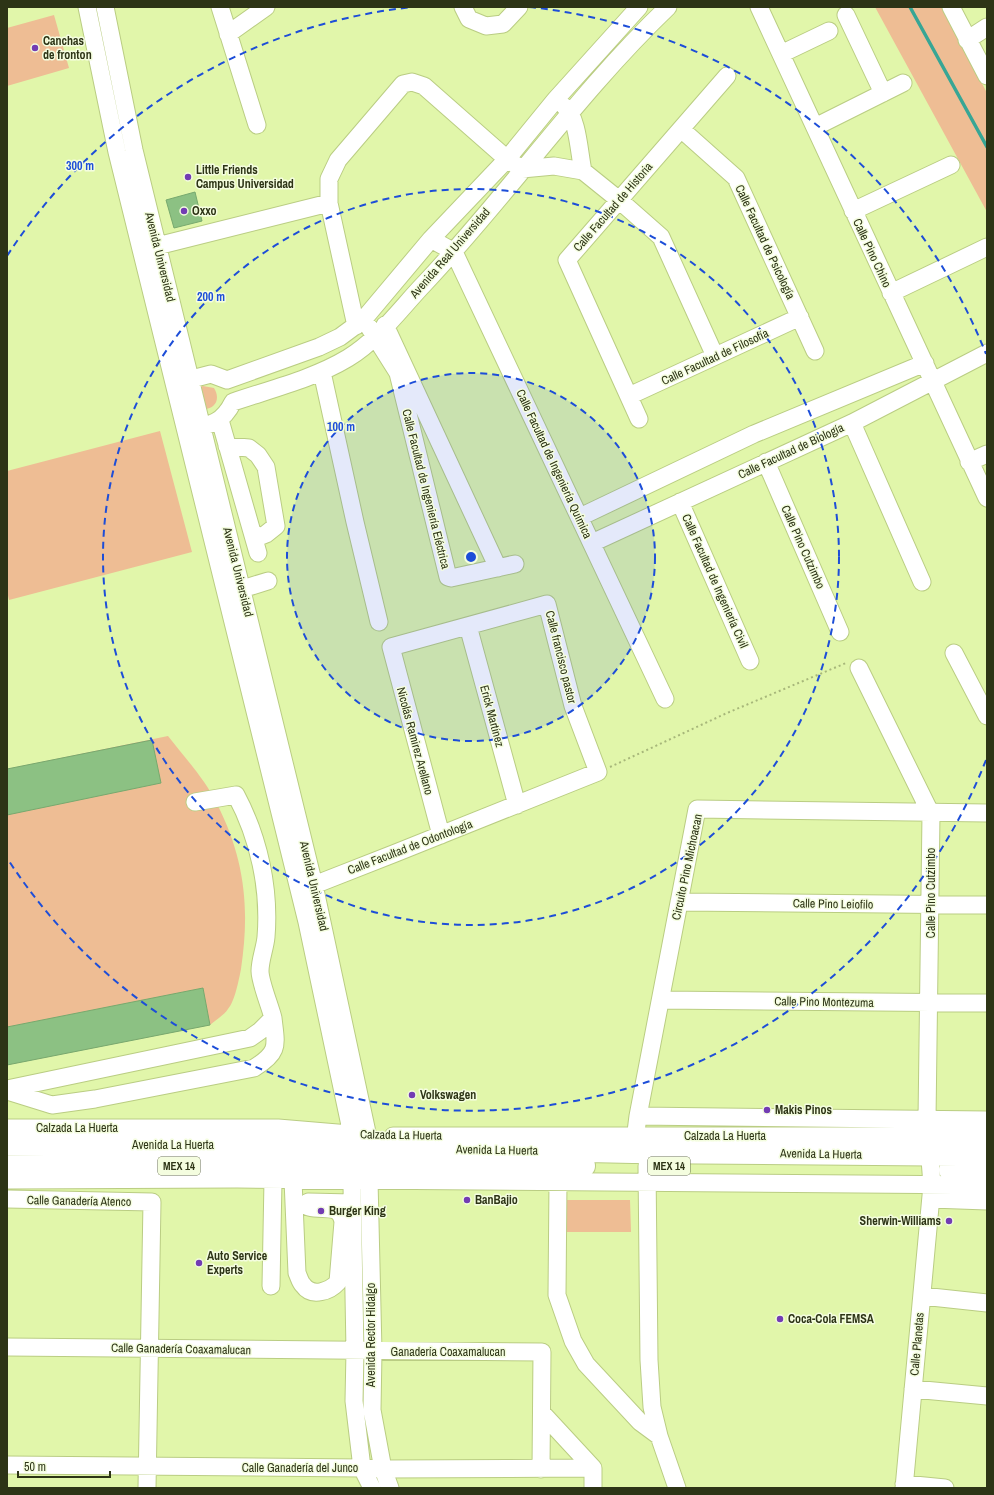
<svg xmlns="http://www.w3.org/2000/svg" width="994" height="1495" viewBox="0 0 994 1495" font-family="'Archivo Narrow',sans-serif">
  <rect width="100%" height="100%" fill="#e1f6aa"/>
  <path fill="#eebd94" d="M875 7H942L987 93V212Z
    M54 15 69 68 7 86V28Z
    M203 386 214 388C221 399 215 410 203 409L199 387Z
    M160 431 192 552 9 600 7 591V471Z
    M168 736C185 758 205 779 217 804 245 859 250 909 241 969 239 979 235 1001 228 1009 224 1015 216 1020 210 1025L7 1065V769Z
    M565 1200H630L631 1232H565Z"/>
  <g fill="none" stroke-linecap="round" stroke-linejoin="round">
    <path stroke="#37a695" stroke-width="3.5" d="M910 7 987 147"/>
  </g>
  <path fill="#8cc183" stroke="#77a96e" d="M195 192 202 221 174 228 166 200Z
    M152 740 161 783 7 815V769Z
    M203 988 210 1025 7 1065V1027Z"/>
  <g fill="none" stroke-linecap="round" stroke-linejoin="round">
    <defs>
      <path id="minor" d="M87 7 117 152 307 922 351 1130 355 1351 354 1401 362 1468 372 1488
        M105 7 134 150 314 885 368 1137 373 1351 372 1410 383 1469 390 1488
        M220 7 257 125
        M463 7 469 19 486 26 503 24 519 7
        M759 7 987 498
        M951 7 987 76
        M846 15 883 93
        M228 34 266 7
        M967 40 987 27
        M781 54 829 31
        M565 107C578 118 579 153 583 171
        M815 127 903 83
        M681 129 736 178 815 351
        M853 211 951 165
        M431 239 454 252 665 699
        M157 246 329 203
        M891 293 987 247
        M385 325 498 568
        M356 326 329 203V179L338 160 403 84 412 82 424 86 507 159 522 169 554 166 583 171 619 200 661 237 715 356
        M369 327 398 373 448 577 451 578 515 564
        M322 372 355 522 379 622
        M180 382 211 374 227 380 319 347 340 337 363 320 431 239 507 159 556 99 639 7
        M629 396 800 317
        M639 419 567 260 727 76
        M220 420 258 553
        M852 423 922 582
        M190 429C212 425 223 422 233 402 271 389 313 379 348 358 378 340 401 308 424 284 508 195 579 92 668 7
        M227 446 249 448 258 455 266 467 276 526 266 534 254 539
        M766 462 840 632
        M969 462 987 454
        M680 502 750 661
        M580 517 754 434 925 363
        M592 543 852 423 987 353
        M242 589 268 581
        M468 626 517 805
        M954 653 987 716
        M859 668 931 814 927 1120 932 1185 904 1488
        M314 885C409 848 504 810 598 772L573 706 547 604 391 647 441 835
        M679 902 987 905
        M661 1000 987 1003
        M7 1089 250 1038 260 1031 273 1018C270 1006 260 982 260 971 260 960 265 948 266 937 270 889 259 838 236 795L195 802
        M7 1091 52 1105 95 1099 254 1068C280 1052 276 1045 273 1018
        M638 1116 987 1120
        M7 1128H278L361 1135
        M393 1136H987
        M634 1148 638 1116 697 809 987 813
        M647 1166 649 1360 652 1407 659 1436 677 1488
        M7 1180 237 1179 987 1185
        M293 1180 297 1273C299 1277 300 1282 303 1285 312 1298 330 1291 338 1282L343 1222C340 1203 324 1211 309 1207L308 1202 352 1203
        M558 1182 557 1295 573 1341 586 1364 640 1422 659 1436
        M7 1199 152 1202 147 1488
        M931 1199 987 1201
        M271 1286 273 1180
        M922 1296 987 1303
        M7 1347 542 1352 541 1469
        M913 1389 987 1396
        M543 1414 593 1468V1488
        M7 1465 362 1468 383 1469 593 1468
        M904 1484 945 1488"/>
      <path id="major" d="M7 1144 351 1146 633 1152 987 1155
        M7 1166H584
        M950 1170H987"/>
    </defs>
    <use href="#minor" stroke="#bacd83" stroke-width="19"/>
    <use href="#major" stroke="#bacd83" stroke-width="24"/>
    <path stroke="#a7b77a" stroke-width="2" stroke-dasharray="2 3" stroke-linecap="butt" d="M610 767 727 713 846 663"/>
    <use href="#minor" stroke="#fff" stroke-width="17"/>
    <use href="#major" stroke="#fff" stroke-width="22"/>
  </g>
  <circle cx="471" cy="557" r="184" fill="#1d4ed8" fill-opacity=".12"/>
  <g fill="none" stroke="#1d4ed8" stroke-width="2" stroke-dasharray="7 5">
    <circle cx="471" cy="557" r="184"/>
    <circle cx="471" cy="557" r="368"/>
    <path d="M986 760A553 553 0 0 1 7 858M7 256A553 553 0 0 1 413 7M529 7A553 553 0 0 1 986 354"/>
  </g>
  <g fill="#723cb3" stroke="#f4fddf" stroke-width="1.5">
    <circle cx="35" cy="48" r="4"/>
    <circle cx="188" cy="177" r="4"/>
    <circle cx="184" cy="211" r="4"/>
    <circle cx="412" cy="1095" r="4"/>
    <circle cx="767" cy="1110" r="4"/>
    <circle cx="467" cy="1200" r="4"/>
    <circle cx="321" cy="1211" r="4"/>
    <circle cx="949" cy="1221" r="4"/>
    <circle cx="199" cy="1263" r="4"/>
    <circle cx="780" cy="1319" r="4"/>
  </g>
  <g text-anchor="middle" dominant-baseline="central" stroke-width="3" stroke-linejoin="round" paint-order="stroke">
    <g fill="#f4fddf" stroke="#697052" stroke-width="1">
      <rect x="158" y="1157" width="42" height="18" rx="3"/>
      <rect x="648" y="1157" width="42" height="18" rx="3"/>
    </g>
    <g font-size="11" font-weight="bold" fill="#2d3416">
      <text x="179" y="1166">MEX 14</text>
      <text x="669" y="1166">MEX 14</text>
    </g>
    <g font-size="12" font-weight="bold" fill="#2d3416" stroke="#f4fddf" text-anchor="start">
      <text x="43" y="41">Canchas<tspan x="43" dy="14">de fronton</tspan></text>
      <text x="196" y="170">Little Friends<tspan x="196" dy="14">Campus Universidad</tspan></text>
      <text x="192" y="211">Oxxo</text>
      <text x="420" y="1095">Volkswagen</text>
      <text x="775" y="1110">Makis Pinos</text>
      <text x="475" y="1200">BanBajio</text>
      <text x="329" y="1211">Burger King</text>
      <text x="941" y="1221" text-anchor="end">Sherwin-Williams</text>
      <text x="207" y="1256">Auto Service<tspan x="207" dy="14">Experts</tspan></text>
      <text x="788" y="1319">Coca-Cola FEMSA</text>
    </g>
    <g font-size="12" fill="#2d3416" stroke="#f4fddf">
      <text transform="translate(613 207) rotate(-49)">Calle Facultad de Historia</text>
      <text transform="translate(765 242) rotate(65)">Calle Facultad de Psicología</text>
      <text transform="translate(450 253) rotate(-49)">Avenida Real Universidad</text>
      <text transform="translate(872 253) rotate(65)">Calle Pino Chino</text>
      <text transform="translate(160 257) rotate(76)">Avenida Universidad</text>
      <text transform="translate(715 357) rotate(-25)">Calle Facultad de Filosofía</text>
      <text transform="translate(791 451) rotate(-25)">Calle Facultad de Biología</text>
      <text transform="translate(554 464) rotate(65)">Calle Facultad de Ingenierίa Quίmica</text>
      <text transform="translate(426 489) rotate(76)">Calle Facultad de Ingeniería Eléctrica</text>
      <text transform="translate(803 547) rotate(66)">Calle Pino Cutzimbo</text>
      <text transform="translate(238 572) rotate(76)">Avenida Universidad</text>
      <text transform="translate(715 581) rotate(66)">Calle Facultad de Ingeniería Civil</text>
      <text transform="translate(561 657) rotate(76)">Calle francisco pastor</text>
      <text transform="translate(492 716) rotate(75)">Erick Martínez</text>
      <text transform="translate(415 741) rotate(75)">Nicolás Ramirez Arellano</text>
      <text transform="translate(410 847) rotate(-21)">Calle Facultad de Odontología</text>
      <text transform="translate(687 867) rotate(-78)">Circuito Pino Michoacan</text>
      <text transform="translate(314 886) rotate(77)">Avenida Universidad</text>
      <text transform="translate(931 893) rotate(-90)">Calle Pino Cutzimbo</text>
      <text transform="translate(833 904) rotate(1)">Calle Pino Leiofilo</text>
      <text transform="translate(824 1002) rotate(1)">Calle Pino Montezuma</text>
      <text x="77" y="1128">Calzada La Huerta</text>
      <text transform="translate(401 1135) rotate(1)">Calzada La Huerta</text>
      <text x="725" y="1136">Calzada La Huerta</text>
      <text x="173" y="1145">Avenida La Huerta</text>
      <text transform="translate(497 1150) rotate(1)">Avenida La Huerta</text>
      <text transform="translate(821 1154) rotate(1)">Avenida La Huerta</text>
      <text transform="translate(79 1201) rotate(1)">Calle Ganadería Atenco</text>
      <text transform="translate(371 1335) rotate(-90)">Avenida Rector Hidalgo</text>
      <text transform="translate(917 1344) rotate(-85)">Calle Planetas</text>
      <text transform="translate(181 1349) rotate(1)">Calle Ganadería Coaxamalucan</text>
      <text x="448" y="1352">Ganadería Coaxamalucan</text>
      <text x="300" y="1468">Calle Ganadería del Junco</text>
    </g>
  </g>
  <circle cx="471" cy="557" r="6" fill="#1d4ed8" stroke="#f4fddf" stroke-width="2"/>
  <g font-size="12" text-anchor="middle" font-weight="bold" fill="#1d4ed8" stroke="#f4fddf" stroke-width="3" stroke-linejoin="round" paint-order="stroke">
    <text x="80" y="170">300 m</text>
    <text x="211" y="301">200 m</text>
    <text x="341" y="431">100 m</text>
  </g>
  <rect width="994" height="1495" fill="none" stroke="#2d3416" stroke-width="16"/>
  <path d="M18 1471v6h92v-6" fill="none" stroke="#2d3416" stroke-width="2"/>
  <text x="24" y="1471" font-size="12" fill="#2d3416" stroke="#f4fddf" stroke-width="3" paint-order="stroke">50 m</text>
</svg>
